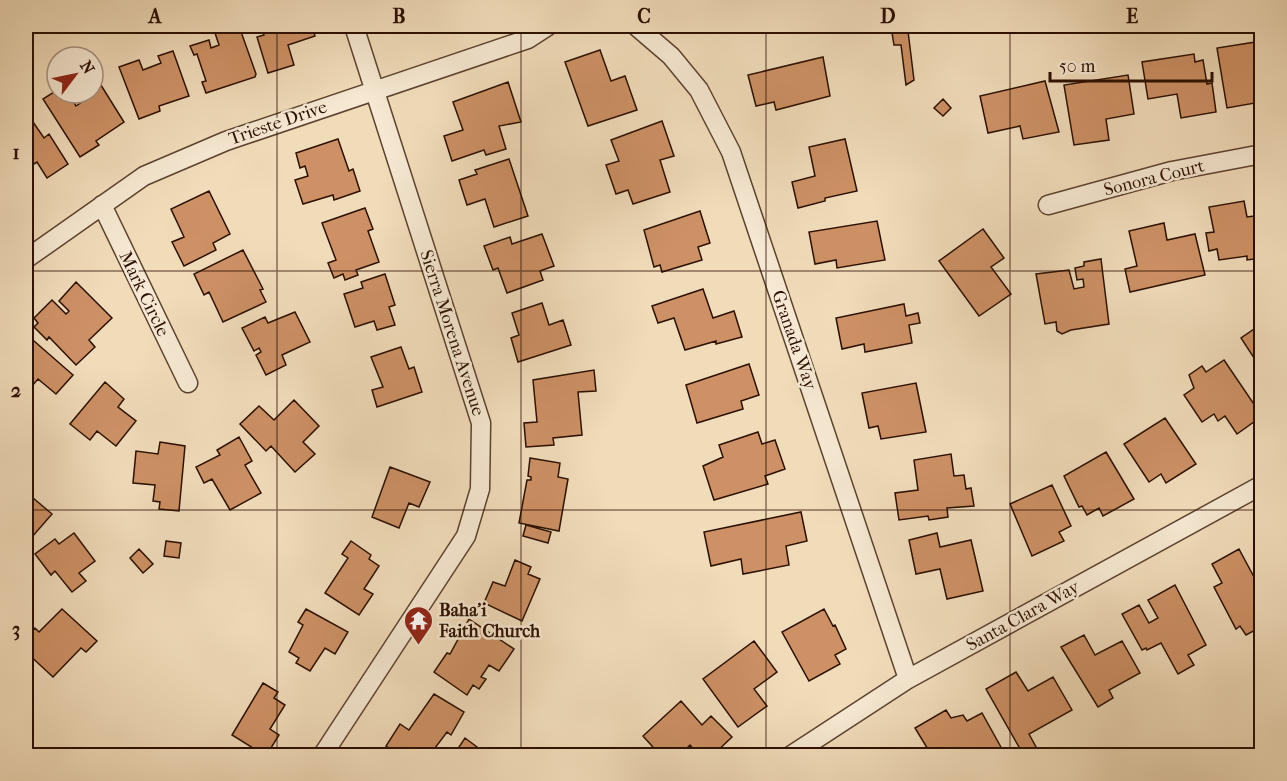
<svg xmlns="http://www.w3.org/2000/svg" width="1287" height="781" viewBox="0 0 1287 781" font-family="'IM FELL French Canon',serif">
  <rect width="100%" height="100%" fill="#f1dcba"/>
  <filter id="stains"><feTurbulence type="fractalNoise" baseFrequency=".00333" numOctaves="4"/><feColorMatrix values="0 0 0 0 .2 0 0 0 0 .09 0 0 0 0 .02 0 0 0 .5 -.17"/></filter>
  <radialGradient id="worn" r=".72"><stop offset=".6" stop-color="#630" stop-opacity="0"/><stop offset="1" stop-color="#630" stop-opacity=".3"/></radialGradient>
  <path fill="#cd9165" stroke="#2b0f01" stroke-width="1.5" d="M217 26H239L256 74 255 77 206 93 202 82 206 81 197 54 194 55 190 46 209 40 211 48 219 45 213 27Z
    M261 26H312L315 36 288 45 294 65 268 73 257 37 264 35Z
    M908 31 914 80 906 85 901 45H894L892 33Z
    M1262 41V82H1258L1261 102 1227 108 1217 48Z
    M600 50 611 81 625 76 637 110 588 126 565 62Z
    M173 51 189 96 159 106 160 111 139 119 119 67 139 60 143 70 161 63 158 56Z
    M1194 54 1195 62 1203 60 1207 84 1212 83 1216 112 1181 118 1177 94 1148 99 1142 62Z
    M823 57 830 96 776 110 774 102 756 106 748 75Z
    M1128 75 1134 114 1106 119 1109 140 1074 145 1064 85Z
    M1045 81 1059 132 1023 139 1020 126 988 133 980 96Z
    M99 82 124 122 96 141 99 145 80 157 43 99 57 90V93H68L76 106 89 97 86 93H93V86Z
    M508 82 521 122 499 126 506 149 486 155 484 150 452 161 444 136 463 130 453 102Z
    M943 99 951 108 943 116 934 108Z
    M662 121 674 156 660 160 670 192 633 204 628 190 616 194 606 165 619 161 611 140Z
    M33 122 44 138 49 134 68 164 47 178 37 162 26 169V127Z
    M338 139 349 171 353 169 360 191 334 200 333 195 303 204 295 180 308 176 305 166 300 168 296 153Z
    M845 139 857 191 825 198V201L798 208 792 182 815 176 809 147Z
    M509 159 528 216 494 227 485 199 467 205 459 180 477 174 475 170Z
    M209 191 230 234 213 243 216 250 184 266 172 242 184 237 171 209Z
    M1244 201 1247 217 1262 215V258L1247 260V256L1219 260 1217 249 1209 251 1206 233 1214 232 1209 207Z
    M365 208 373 229 368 231 379 262 356 270 358 275 345 280 343 274 334 278 328 263 336 260 322 223Z
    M700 211 710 243 698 247 702 260 662 272 660 265 654 267 644 230Z
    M877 221 885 260 837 268 836 260 815 264 809 232Z
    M1164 223 1167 240 1195 234 1205 275 1130 292 1125 269 1137 266 1129 231Z
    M983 229 1004 258 991 267 1011 294 979 316 939 261Z
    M542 234 554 266 540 271 543 280 507 293 498 268 493 270 484 246 510 237 512 244Z
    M243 250 263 289 260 290 266 302 223 322 209 292 204 295 194 274Z
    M1101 259 1109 324 1071 330 1062 334 1057 331 1056 322 1045 324 1036 274 1069 270 1074 289 1084 287 1083 279 1077 280 1075 268 1084 266V262Z
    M385 274 395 305 389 307 395 325 377 330 374 321 355 327 344 294 363 288 361 282Z
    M76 282 112 318 89 340 95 347 76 365 49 337 47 340 34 327 38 323 34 318 52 300 66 314 69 311 59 301Z
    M703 289 713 318 734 311 742 337 716 344V341L685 350 674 318 658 323 652 306Z
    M542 303 549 325 563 320 571 345 518 362 511 338 519 335 512 313Z
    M904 304 906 316 918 313 920 323 909 325 912 343 865 352 864 344 842 349 836 318Z
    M295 312 310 342 282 355 286 365 266 375 256 355 261 352 259 348 254 351 242 328 265 317 268 323Z
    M1257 327 1259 330 1262 329V363L1259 359 1256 361 1241 338Z
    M26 334 73 375 56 394 38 379 26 393Z
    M401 347 409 369 414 367 422 392 377 407 372 390 383 387 371 357Z
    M1224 360 1262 416 1237 434 1225 416 1218 421 1214 414 1202 422 1184 395 1194 388 1189 375 1202 366 1206 372Z
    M749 364 759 395 741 401 743 409 697 423 686 385Z
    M594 370 596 391 578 392 582 435 553 438 554 445 526 447 524 423 537 422 533 380Z
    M105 382 124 399 118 407 136 421 116 446 97 431 90 440 70 424Z
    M916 383 926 432 881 439 878 426 869 428 862 393Z
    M294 400 319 426 303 442 315 454 295 472 271 446 266 451 240 424 259 406 274 420Z
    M1165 418 1196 464 1166 483 1161 474 1149 482 1124 444Z
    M758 432 762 444 775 440 785 469 765 476 768 484 714 500 703 466 723 457 719 445Z
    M239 437 252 461 245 465 261 493 230 510 212 479 204 483 196 467 220 455 217 450Z
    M160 442 185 446 179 511 159 509 160 502 153 501 155 485 133 483 136 451 158 454Z
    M1106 452 1134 499 1103 516 1099 508 1087 515 1082 506 1079 507 1064 476Z
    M951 454 954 476 964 475 966 489 971 488 974 506 947 508 948 517 929 520 928 516 899 520 895 493 918 490 914 460Z
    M530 458 560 463 558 477 568 479 559 531 519 523 527 480H531V477L528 476Z
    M390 467 430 482 419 507 409 503 399 528 372 517Z
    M1052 485 1071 526 1059 532 1064 541 1032 556 1010 504Z
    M26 492 52 514 32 537 26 531Z
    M801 512 807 541 786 546 789 565 743 574 741 559 711 566 704 532Z
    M526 525 551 532 548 543 523 536Z
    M74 533 95 561 79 573 86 581 72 592 55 571 51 575 35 554 55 539 59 544Z
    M937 533 940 547 971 540 983 591 947 599 940 569 916 574 909 540Z
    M166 541 181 543 179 558 164 556Z
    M351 541 371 555 369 559 379 566 364 589 373 594 359 615 325 593 348 558 342 554Z
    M139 549 153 564 143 573 130 558Z
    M1239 549 1262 592V615L1254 619 1259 628 1246 635 1240 626 1236 629 1214 587 1222 583 1212 564Z
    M515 560 531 567 528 574 540 579 522 621 484 603 493 582 505 586Z
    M1175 585 1206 645 1188 655 1194 665 1178 674 1161 643 1147 650 1146 648 1142 650 1122 614 1139 605 1149 623 1158 618 1148 600Z
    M62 609 97 641 86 652 81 648 53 677 26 652V639L35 628 39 632Z
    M306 609 348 632 335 654 325 648 310 671 296 663 299 658 289 652 303 625 298 622Z
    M824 609 833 626 835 625 846 649 835 655 840 664 809 681 782 632Z
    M469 619 514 649 499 671 489 665 481 677 486 679 479 689 473 685 467 695 434 672 447 653 450 654Z
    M1084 635 1095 655 1122 641 1140 673 1109 690 1113 698 1098 707 1061 647Z
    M754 641 777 672 754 689 767 706 738 727 703 679Z
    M1016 672 1028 691 1053 677 1072 710 1029 734 1036 747 1023 754 986 689Z
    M263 683 278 692 274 698 285 705 270 729 279 735 266 756 232 735Z
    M434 694 464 712 451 735 447 732 429 756H400L386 746 400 724 409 730Z
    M681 701 702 725 711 716 732 737 712 756H700L690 745 679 756H661L643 736Z
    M946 710 951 718 963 715 967 721 982 713 1002 749 991 756H932L915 728Z
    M465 738 477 747 472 756H453Z"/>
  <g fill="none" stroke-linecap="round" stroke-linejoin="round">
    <defs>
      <path id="minor" d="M636 26 671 56 699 90 731 152 908 679
        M102 205 188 383
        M1048 205 1172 171 1262 154
        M26 259 144 176 226 141 528 39 548 26
        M322 756 466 536 480 489 481 423 354 26
        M790 756 908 679 1262 485"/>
    </defs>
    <use href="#minor" stroke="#5c422f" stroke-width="21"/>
    <use href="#minor" stroke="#f6e8d2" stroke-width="18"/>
  </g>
  <path fill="none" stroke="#2b0f01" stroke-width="1.5" stroke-opacity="0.55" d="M277 26V756M521 26V756M766 26V756M1010 26V756M26 271H1262M26 510H1262"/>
  <defs>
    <symbol id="temple-pin" viewBox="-11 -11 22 30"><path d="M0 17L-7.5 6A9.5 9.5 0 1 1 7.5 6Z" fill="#8f2418" stroke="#f6e8d2"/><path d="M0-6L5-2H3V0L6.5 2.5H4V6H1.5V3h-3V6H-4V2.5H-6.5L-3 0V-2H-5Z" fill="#fff"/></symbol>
  </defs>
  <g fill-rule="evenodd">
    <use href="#temple-pin" x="402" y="604" width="33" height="45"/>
  </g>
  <g text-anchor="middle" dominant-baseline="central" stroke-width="5" stroke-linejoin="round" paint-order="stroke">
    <g font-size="18" fill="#2b0f01" stroke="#f6e8d2">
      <text transform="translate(278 123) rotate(-19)">Trieste Drive</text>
      <text transform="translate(1154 178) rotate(-14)">Sonora Court</text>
      <text transform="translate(144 294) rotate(64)">Mark Circle</text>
      <text transform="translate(452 333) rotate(72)">Sierra Morena Avenue</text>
      <text transform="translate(794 340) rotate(71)">Granada Way</text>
      <text transform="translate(1023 616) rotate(-29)">Santa Clara Way</text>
    </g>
    <g font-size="18" font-weight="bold" fill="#2b0f01" stroke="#f6e8d2" text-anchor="start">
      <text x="439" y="610">Baha'i<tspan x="439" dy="21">Faith Church</tspan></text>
    </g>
  </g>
  <rect width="1287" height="781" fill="none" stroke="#f1dcba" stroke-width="66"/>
  <g transform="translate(75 75) rotate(58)"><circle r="28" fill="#f6e8d2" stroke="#a5917e" stroke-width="1.5"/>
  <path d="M0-4.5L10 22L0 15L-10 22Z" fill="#8f2418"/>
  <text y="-9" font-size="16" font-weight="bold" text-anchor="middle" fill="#2b0f01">N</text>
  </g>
  <path d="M1050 72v9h162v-9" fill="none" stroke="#2b0f01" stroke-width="3"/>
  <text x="1059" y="72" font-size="18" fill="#2b0f01" stroke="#f6e8d2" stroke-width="4.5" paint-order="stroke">50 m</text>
  <rect x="33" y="33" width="1221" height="715" fill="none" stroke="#2b0f01" stroke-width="2"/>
  <g font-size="20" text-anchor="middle" font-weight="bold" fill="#2b0f01">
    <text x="155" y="23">A</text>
    <text x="399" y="23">B</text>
    <text x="644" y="23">C</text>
    <text x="888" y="23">D</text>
    <text x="1132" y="23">E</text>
    <text x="16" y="159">1</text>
    <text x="16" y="397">2</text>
    <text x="16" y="636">3</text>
  </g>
  <rect width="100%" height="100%" filter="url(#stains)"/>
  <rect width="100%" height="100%" fill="url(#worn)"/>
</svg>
